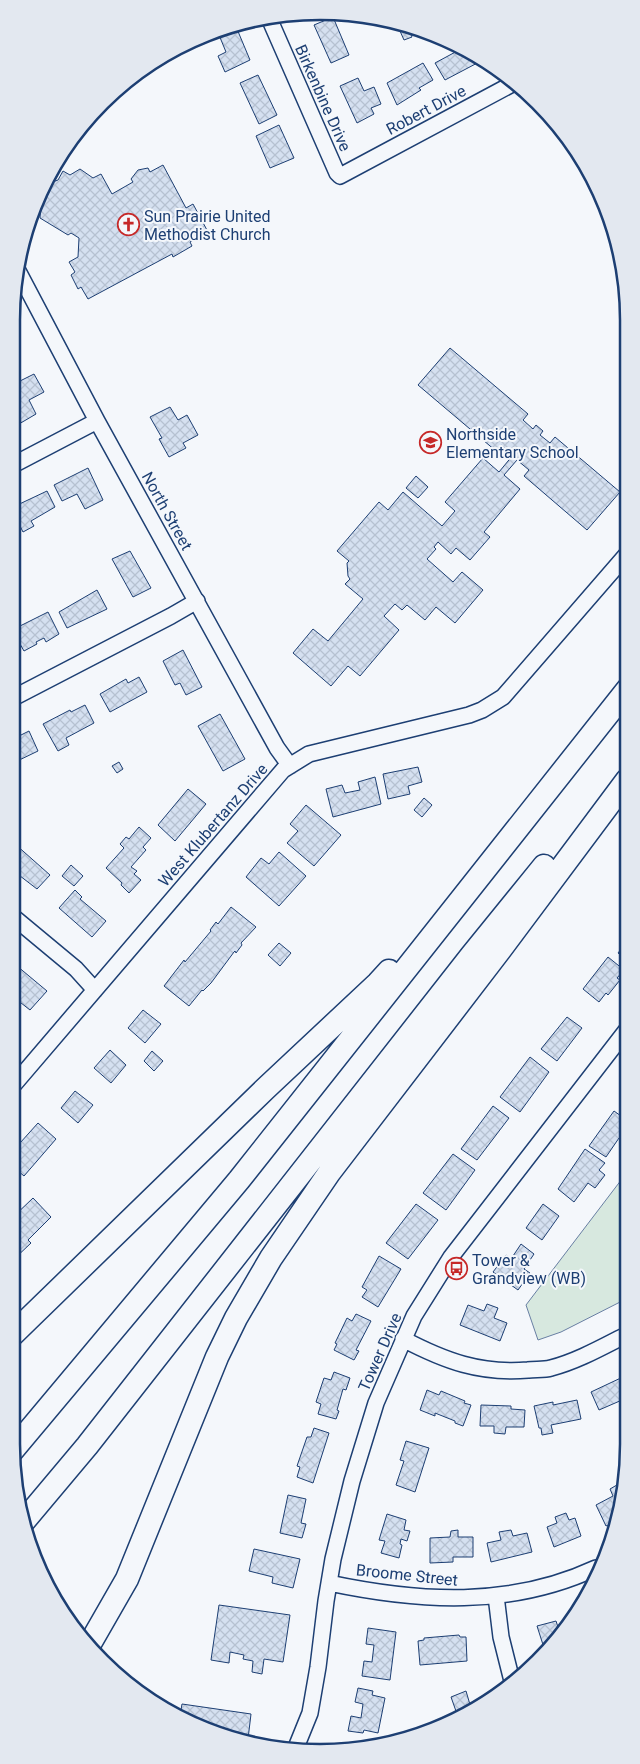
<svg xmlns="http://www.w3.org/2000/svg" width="640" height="1764" viewBox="0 0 640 1764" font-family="Roboto,sans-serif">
  <defs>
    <pattern id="building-cross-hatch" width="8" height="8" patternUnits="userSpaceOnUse" patternTransform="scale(1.25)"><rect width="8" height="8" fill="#d5e0f0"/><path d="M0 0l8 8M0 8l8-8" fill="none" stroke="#b6c1d1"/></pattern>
  </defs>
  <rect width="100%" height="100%" fill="#f4f7fb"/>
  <path fill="#d7e8df" stroke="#687fa3" d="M628 1171V1298L561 1332 538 1340 526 1305Z"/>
  <path fill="url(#building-cross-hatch)" stroke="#1d3f73" d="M333 17 349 55 331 63 314 25Z
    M408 28 412 37 404 40 400 31Z
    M237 29 250 60 225 72 218 56 226 52 219 35Z
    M461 49 483 60 445 80 435 63Z
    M423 63 433 80 419 88 421 90 397 105 387 83Z
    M258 75 277 115 259 124 240 83Z
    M358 78 364 91 374 87 381 104 371 108 374 114 357 123 340 86Z
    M279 125 294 158 270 168 256 136Z
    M163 165 186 208 193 204 208 232 190 242 192 246 173 257 172 254 88 299 81 287 78 289 71 275 75 272 69 262 78 257 79 238 71 233 68 235 40 218 41 201 50 183 58 180 63 171 70 175 80 169 93 178 101 174 112 194 133 182 131 179 138 170 148 168 150 172Z
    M450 348 528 414 523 420 533 429 536 425 543 431 540 435 550 443 555 437 620 492 587 530 524 476 529 470 517 460 504 475 520 489 484 532 490 537 470 560 456 548 451 554 438 542 434 547 436 549 427 559 453 582 462 572 483 590 455 623 436 607 425 620 407 605 402 610 395 604 384 616 399 630 360 676 348 666 331 686 293 653 313 629 328 641 363 599 345 584 350 579 348 576 347 563 349 561 337 551 379 502 388 510 403 492 442 526 455 511 445 502 483 458 499 472 513 455 501 445 496 451 418 385Z
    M34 374 44 392 29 400 36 414 19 424 11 408V379L17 376 20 381Z
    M170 407 178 420 187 415 198 435 183 443 186 448 169 457 159 439 162 438 150 417Z
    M88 468 103 500 85 509 77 494 62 501 54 485Z
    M416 476 428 487 418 498 406 488Z
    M47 491 55 507 31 521 34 526 23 532 20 526 14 529 11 523V508Z
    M130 551 151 588 133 597 112 559Z
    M97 590 107 609 67 628 59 612Z
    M48 612 59 634 46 642 44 638 36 642 37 644 24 651 12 630Z
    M183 650 202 687 186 695 180 683 175 685 163 661Z
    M139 677 147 692 110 712 100 694 126 679 128 683Z
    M85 705 94 723 66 738 69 745 58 751 43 724 70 710 71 712Z
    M220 714 245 759 223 771 198 726Z
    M29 731 38 751 11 764V740Z
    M119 762 123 769 117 773 112 766Z
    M418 767 422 782 408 786 410 794 388 799 383 774Z
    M375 777 381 804 333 817 326 789 342 785 345 793 360 790 358 782Z
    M188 789 206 804 175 841 158 825Z
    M424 798 432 805 422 817 414 810Z
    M306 805 341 835 314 866 287 843 298 831 290 824Z
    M139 827 151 838 143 847 146 850 131 867 137 871 134 874 141 880 129 893 121 885 122 883 106 868 124 848 120 844 126 837 129 839Z
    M15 844 50 875 37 889 11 869V848Z
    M279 852 306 876 279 906 246 877 261 858 269 864Z
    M71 865 83 876 74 886 62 876Z
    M75 890 82 897 80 899 106 921 92 937 59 908Z
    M231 907 256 927 241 943 242 945 236 953 235 951 234 952 211 983 203 991 202 990 189 1006 164 986 184 960 185 962 211 931 210 930 216 922 218 924Z
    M628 940V961L618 953Z
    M279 943 291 953 280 966 268 955Z
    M608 957 624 970 617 978 620 980 608 995 606 993 599 1002 583 989Z
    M11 961 47 991 30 1010 11 995Z
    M143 1010 161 1024 145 1043 128 1028Z
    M567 1017 582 1028 557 1061 541 1049Z
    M110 1050 126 1065 111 1083 94 1068Z
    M152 1051 163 1061 154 1071 144 1061Z
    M530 1057 549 1072 520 1112 500 1097Z
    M75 1091 93 1105 78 1123 61 1108Z
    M493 1106 509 1118 477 1160 461 1149Z
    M614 1111 628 1121V1142L627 1143 619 1138 606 1157 589 1146Z
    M38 1123 56 1139 24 1176 11 1165V1153Z
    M585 1149 605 1163 599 1170 605 1175 595 1188 588 1183 574 1202 558 1189Z
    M453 1154 475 1170 446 1210 423 1193Z
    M33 1198 51 1217 28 1240 31 1243 11 1262V1219Z
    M416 1204 438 1220 408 1259 386 1243Z
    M543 1204 559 1216 542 1240 526 1228Z
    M521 1244 534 1254 524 1269 530 1273 518 1290 493 1272 506 1255 511 1259Z
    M379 1256 401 1269 378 1307 362 1297 367 1290 362 1287Z
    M487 1304 498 1308 494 1318 507 1323 500 1341 460 1325 468 1305 484 1311Z
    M356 1314 371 1321 356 1350 359 1351 354 1360 334 1350 337 1344 335 1343 347 1318 352 1321Z
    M334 1372 350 1378 346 1390 343 1389 337 1410 339 1411 336 1419 318 1414 321 1404 316 1402 324 1378 331 1380Z
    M625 1376 629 1384V1397L599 1410 591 1392Z
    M427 1390 439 1395 441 1391 465 1401 464 1403 471 1405 463 1426 455 1423V1421L435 1413V1416L420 1410Z
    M577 1400 581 1419 551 1425 553 1433 542 1435 541 1428H539L534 1406 553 1402V1405Z
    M481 1405 511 1406V1409L525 1410 524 1427H506L505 1434 494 1433V1426H480Z
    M314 1428 329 1433 313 1483 297 1477 300 1467 297 1466 307 1437H311Z
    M406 1441 429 1448 415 1492 396 1485 404 1461 400 1460Z
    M622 1482 623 1485 619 1520 606 1526 596 1505 613 1496 610 1489Z
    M288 1495 306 1499 301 1523 306 1524 302 1538 280 1533Z
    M566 1513 569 1520 575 1518 581 1536 554 1547 547 1527 557 1523 555 1517Z
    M387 1514 406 1520 404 1530 410 1531 407 1541 401 1539 400 1544 402 1545 399 1558 381 1553 385 1541 379 1540Z
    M458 1530V1537H473V1557H453V1562L430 1563V1538L450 1537 451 1531Z
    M511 1530 513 1536 527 1533 532 1552 491 1562 487 1543 501 1540 499 1532Z
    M254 1549 300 1559 293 1588 272 1583 273 1577 249 1571Z
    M219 1605 290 1615 283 1662 264 1659 262 1674 252 1672 253 1661 243 1659 244 1655 230 1652 229 1663 211 1660Z
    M556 1621 561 1636 545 1651 537 1626Z
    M368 1628 396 1632 390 1680 362 1676 364 1661 372 1662 374 1645 366 1644Z
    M459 1635 460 1637H466L467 1661 420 1665 418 1641 424 1640V1638Z
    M358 1688 373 1691 372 1695 385 1698 378 1733 364 1730 363 1733 348 1731 351 1716 361 1718 363 1704 355 1702Z
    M466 1691 471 1708 483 1704 454 1716 457 1714 451 1697Z
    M182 1704 251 1714 248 1739 180 1716Z"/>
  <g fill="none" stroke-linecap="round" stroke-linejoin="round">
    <defs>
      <path id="minor" d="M269 18 337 173 340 176 514 83
        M18 271 97 421 277 748 290 766
        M11 466 97 421
        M11 699 171 616 197 601
        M11 915 76 969 95 990
        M11 1088 283 770 309 754 469 715 482 710 503 697 627 554
        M403 1339C445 1361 480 1374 528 1370 535 1369 544 1370 551 1368 578 1361 604 1346 628 1334
        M329 1583C419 1602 510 1608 596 1568
        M496 1596 501 1637 512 1681
        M295 1750 310 1713 318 1667 326 1601 333 1559 352 1481 376 1403 414 1316 451 1257 628 1028"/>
      <path id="highway" d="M11 1336 265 1089 378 983 389 971
        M12 1451 239 1180 627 690
        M24 1521 87 1446 471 956 544 866
        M88 1647 127 1579 217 1357 236 1318 271 1258 329 1173 500 950 627 780"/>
    </defs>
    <use href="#minor" stroke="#1d3f73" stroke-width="18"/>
    <use href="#highway" stroke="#1d3f73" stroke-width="25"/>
    <use href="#minor" stroke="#f4f7fb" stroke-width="15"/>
    <use href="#highway" stroke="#f4f7fb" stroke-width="22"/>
  </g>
  <defs>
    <symbol id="church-ring" viewBox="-11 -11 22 22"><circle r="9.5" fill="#f4f7fb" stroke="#c62828" stroke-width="1.5"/><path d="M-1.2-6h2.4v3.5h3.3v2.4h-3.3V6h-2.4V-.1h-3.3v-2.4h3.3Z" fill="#c62828"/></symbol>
    <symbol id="school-ring" viewBox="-11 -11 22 22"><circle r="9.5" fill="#f4f7fb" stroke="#c62828" stroke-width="1.5"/><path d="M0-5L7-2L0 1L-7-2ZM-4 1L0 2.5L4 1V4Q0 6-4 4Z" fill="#c62828"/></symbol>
    <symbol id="bus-ring" viewBox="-11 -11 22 22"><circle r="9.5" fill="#f4f7fb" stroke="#c62828" stroke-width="1.5"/><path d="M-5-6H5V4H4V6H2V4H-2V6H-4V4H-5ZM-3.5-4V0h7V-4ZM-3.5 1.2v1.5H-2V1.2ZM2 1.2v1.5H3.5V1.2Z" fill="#c62828"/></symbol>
  </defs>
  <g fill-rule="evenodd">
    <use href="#church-ring" x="116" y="212" width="25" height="25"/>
    <use href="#school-ring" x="418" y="430" width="25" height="25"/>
    <use href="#bus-ring" x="444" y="1256" width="25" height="25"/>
  </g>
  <g text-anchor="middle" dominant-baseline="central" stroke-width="4" stroke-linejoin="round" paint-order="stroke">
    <g font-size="16" fill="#1d3f73" stroke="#f4f7fb">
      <text transform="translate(323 98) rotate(66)">Birkenbine Drive</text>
      <text transform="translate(426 110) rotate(-28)">Robert Drive</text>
      <text transform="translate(167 511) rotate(61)">North Street</text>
      <text transform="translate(213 825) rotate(-49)">West Klubertanz Drive</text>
      <text transform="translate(380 1352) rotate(-66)">Tower Drive</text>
      <text transform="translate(407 1575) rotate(6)">Broome Street</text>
    </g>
    <g font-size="16" fill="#1d3f73" stroke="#f4f7fb" text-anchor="start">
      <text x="144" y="216">Sun Prairie United<tspan x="144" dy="18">Methodist Church</tspan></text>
      <text x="446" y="434">Northside<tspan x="446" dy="18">Elementary School</tspan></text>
      <text x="472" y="1260">Tower &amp;<tspan x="472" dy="18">Grandview (WB)</tspan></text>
    </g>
  </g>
  <path d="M0 0H640V1764H0ZM320 20H320A300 300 0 0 1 620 320V1444A300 300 0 0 1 320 1744H320A300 300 0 0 1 20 1444V320A300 300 0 0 1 320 20Z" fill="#e3e8f0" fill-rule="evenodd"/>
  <path fill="none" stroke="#1d3f73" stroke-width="2.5" d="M320 20H320A300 300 0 0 1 620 320V1444A300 300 0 0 1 320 1744H320A300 300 0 0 1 20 1444V320A300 300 0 0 1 320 20Z"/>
</svg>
